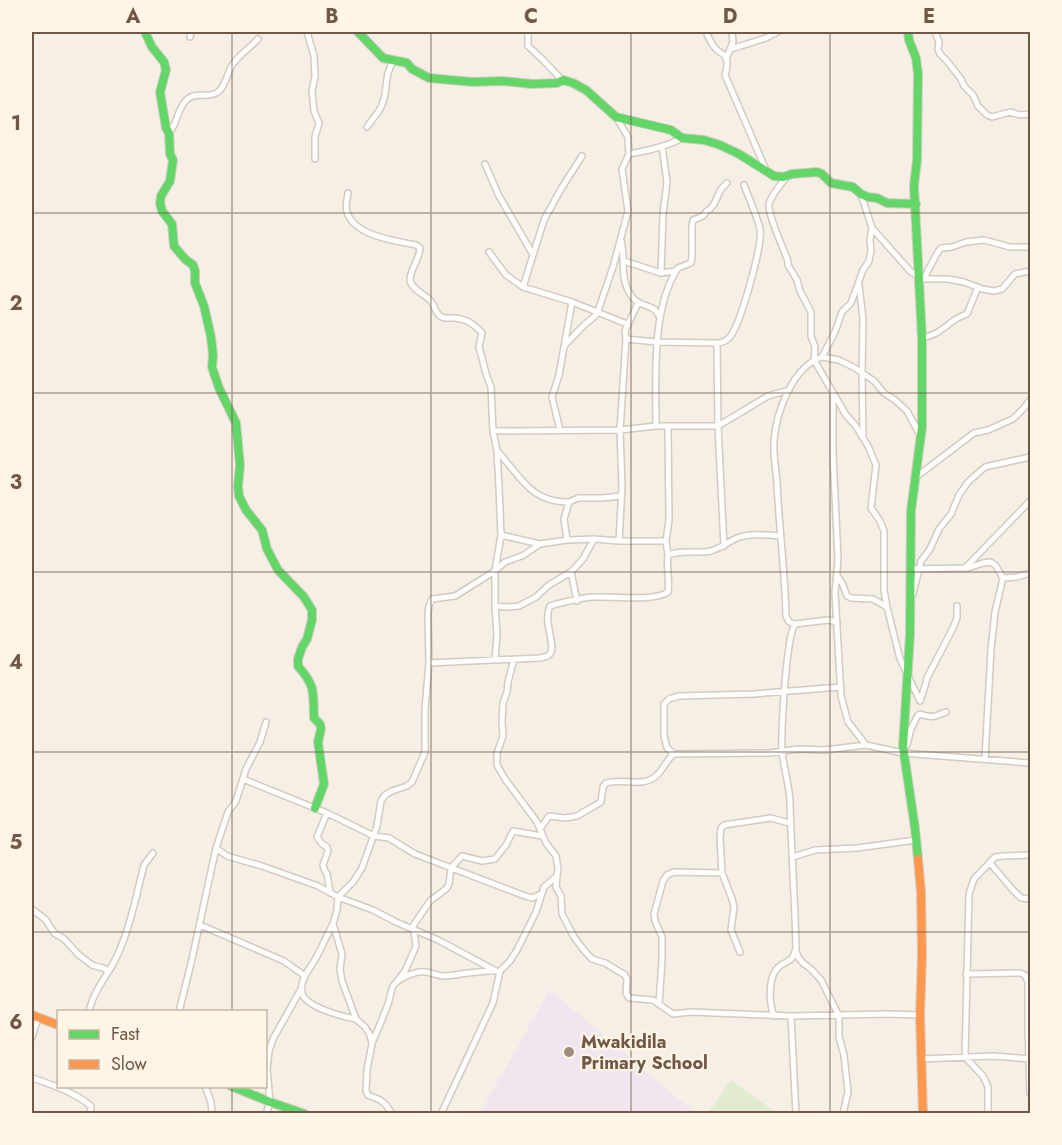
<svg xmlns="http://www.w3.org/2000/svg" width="1062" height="1145" viewBox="0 0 1062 1145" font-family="Jost,sans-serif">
  <rect width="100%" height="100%" fill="#f5efe5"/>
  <path fill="#f1e5ef" d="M550 990 695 1113H480Z"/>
  <path fill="#e0ebd0" d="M731 1080 777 1113H708Z"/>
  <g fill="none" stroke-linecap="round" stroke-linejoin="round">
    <defs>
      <path id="street" d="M307 32 314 56 315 77 312 90 314 111 319 123 315 137V159
        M528 32V46L543 60 559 77 563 80
        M706 32C709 38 711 44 716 49 718 52 722 53 724 55 729 60 727 69 725 75L766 170
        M935 32 939 42 938 49 940 54 947 61 961 79 964 86 973 95 978 106 987 115 992 117 1010 112 1020 115 1030 114
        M190 37 191 32
        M731 49 766 38 777 32
        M726 59 733 42 732 32
        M367 127C372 119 381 111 383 102 388 87 384 75 394 60
        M169 133C177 124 177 112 184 103 193 89 206 100 218 92 225 87 227 75 231 67 238 55 249 49 258 39
        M629 154C646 151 667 147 682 138
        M485 164 499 196 532 253
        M788 175C782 183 771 195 769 204 767 213 784 250 788 261V265L797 280 800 291 811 312V336L815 347 814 360 846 415 855 425 868 446 876 465 871 508 880 521 884 531V590L887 607 900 659 920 701
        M348 193C347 200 345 206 347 212 354 236 396 241 416 245L420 248C420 259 410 269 410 280 411 289 424 294 430 300 434 304 435 312 440 316 444 319 449 318 454 318 467 319 474 324 482 333L479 347 487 377 491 387 493 431 497 451 499 487 501 535 495 571V606L497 634 495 660
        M861 194 872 228 911 272 919 276
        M621 240C626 262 618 281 634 299 641 306 649 305 655 310 656 311 660 317 660 318
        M489 252 506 275 523 287 572 302 627 324
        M624 261 661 273 675 271
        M661 273 663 214 667 182 662 146
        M924 279H948L964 282 982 289 994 291 1002 289 1015 274 1030 271
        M925 279C926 271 930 268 933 261 936 256 937 252 941 248L952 247 966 242 984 240 1010 247H1027L1030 248
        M859 285 863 319 862 373 863 438
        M523 287 544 220 561 189 582 156
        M922 338C937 335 941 330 953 321 957 318 962 316 967 314L978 287
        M626 339 657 342 717 343C722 343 726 341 730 337 740 325 763 245 760 229 757 216 749 198 744 185
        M717 343 718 426 724 546
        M565 345 583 326 596 315 598 311 613 267 628 211 622 169 629 154 628 137 616 117
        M822 357 839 360 855 368 874 381 884 393 895 400 907 411 921 437
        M833 393V453L838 559 835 593 841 696 848 722 866 745
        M656 426C656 380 651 308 678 268L691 263C694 249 690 234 693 220L703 216 706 212 710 209 714 204 721 189 727 183
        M668 427 669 520 666 541 668 555
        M560 430 552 397 559 375 572 302
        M493 431 620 430 656 426H718L768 396 789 390
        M497 451C520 475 530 503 569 502
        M916 477 974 433 988 430 1013 419 1024 408 1030 400
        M501 535 540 544 567 540 594 539 619 541H666
        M567 540 564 519 569 502 578 498H602L621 496
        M619 541 622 487 620 430 626 339 625 331 638 303
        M966 567 1030 501
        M911 569 968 568 983 563 991 562 996 566 1003 578 995 612 991 649 985 759
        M837 575 843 585 847 596 851 598 873 599 887 607
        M1003 578 1017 577 1030 573
        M913 594 921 561 930 549 939 529 951 514 959 495 968 482 985 467 1030 457
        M577 601 571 572 583 559 594 539
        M495 606 507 607 519 606 536 597 549 585 571 572
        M837 622 828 620 795 624 789 622 786 616C785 572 779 527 777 483 776 469 773 455 774 441 776 413 792 367 822 357L835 332 842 312 851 303 863 270 869 261 871 251 870 240 872 228
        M429 663 540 658C543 657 547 657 549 655 558 648 542 622 550 606 559 603 582 598 592 597 610 596 654 602 668 592 670 580 666 567 668 555 682 549 697 554 711 551 721 548 728 542 737 538 750 533 767 535 780 536
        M920 701 925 686 927 678 953 628 957 618V606
        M266 722 260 742 246 769 236 801 228 812 216 848 227 856 262 866 318 886 338 897 373 910 396 922 438 940 496 971
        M903 747 907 745 911 729 918 715 920 714C932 718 934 717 946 712
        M674 754 667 748 664 736V704L669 699 679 696 754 694 841 687
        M243 779 327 813 374 836 389 838 415 854 525 896 532 898 541 894
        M327 813 317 837 322 844 327 847 328 851 323 865 324 869 327 874 330 892
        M540 829 549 816 565 818 577 816 601 802 603 787 606 783C624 778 642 788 656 776 664 769 666 760 674 754L770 753 798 749 824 750 866 745 903 753 1030 763
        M793 857 815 850 857 848 916 840
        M990 863 1012 889 1021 898 1030 899
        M557 876 556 887 561 896 562 914 574 937 583 949 592 959 605 963 625 975 627 979 626 993 629 998 653 1000 673 1014 691 1012 791 1016 887 1014 920 1015
        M32 909 46 920 54 933 64 939 79 955 92 965 103 968 109 971
        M333 924C327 935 322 947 316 958 310 969 299 980 302 993 305 1007 344 1017 356 1019
        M200 925 284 961 305 976
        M796 951 798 957 803 963 811 969 821 980 839 1016V1037L844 1055 848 1092 843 1114
        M740 952 731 930 734 907 732 899 722 873 720 838 721 828 724 825 771 818 789 823
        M966 974 1020 973 1025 975 1028 982V1028L1030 1093
        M398 980 405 971 416 946 413 926 430 901 446 889 449 884 451 868 462 856 482 861 495 859 506 845 513 831 542 836
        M659 1004 662 960V937L655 921 654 914 663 881 667 875 674 872 722 873
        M89 1012C93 990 110 973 118 954 130 927 136 897 143 869L144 865 153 853
        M179 1012 192 959 216 848
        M774 1016C769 1003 767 974 781 965 791 959 792 962 796 948 795 899 791 850 790 801 789 785 784 768 782 752 781 733 786 637 795 624
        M791 1016 796 1114
        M32 1037 38 1018
        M372 1043C378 1030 383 1017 388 1004 390 998 391 991 393 986 398 978 417 970 426 972 433 973 437 976 444 976 461 975 478 970 495 971
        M921 1059 993 1056 1030 1059
        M32 1078C51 1084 76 1093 91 1106L90 1114
        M205 1086 211 1102 212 1114
        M266 1114 270 1102 267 1069 269 1051 273 1039 301 989
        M392 1114 386 1105 380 1100 368 1095 366 1091 367 1070 372 1044 370 1035 365 1027 356 1019 342 981 340 969 342 954 333 924 337 910 338 897 353 882 362 868 377 826 381 801 385 795 392 791 407 786 412 782 425 752V709L429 663 428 613 429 606 432 599 455 596 495 571 505 562 522 556 540 544
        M441 1114 493 1003 500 971 510 961 517 950 536 912 544 887 557 876 558 869 556 856 546 843 537 822 505 779 497 765V753L503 736 502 722 503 703 507 692 508 682 514 659
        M988 1114V1087L983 1076 965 1057 969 894 974 879 995 857 1003 856 1030 855"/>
      <path id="fast" d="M145 32 152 47 164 62 166 70 160 92 166 128 169 133 170 154 173 160 170 181 161 196 160 203 162 211 172 224 174 246 185 259 193 265 195 271V283L204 306 211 337 213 355 212 367 219 388 236 423 240 465 238 486 239 496 246 510 262 530 267 549 278 570 304 597 312 610V620L307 639 302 647 298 659V666C316 687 313 691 314 718L320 724 321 729 318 742 324 784 315 808
        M358 32 383 58 407 63 412 69 429 78 473 82 502 81 532 84 557 83 563 80 573 83 586 90 616 117 671 130 682 138 704 140 720 145 739 154 774 176 783 177 792 174 817 172 822 174 831 183 853 187 861 194 868 197 877 198 887 203 916 204
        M908 32 909 40 916 58 918 74 917 160 914 186 922 338V427L911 511 910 634 903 747 915 828 918 859
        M231 1086 270 1102 305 1114"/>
      <path id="slow" d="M918 859 921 892 922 956 920 1015 923 1114
        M32 1015 58 1025"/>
    </defs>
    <use href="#street" stroke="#d3cac1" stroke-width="8"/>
    <use href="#fast" stroke="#d5cbc2" stroke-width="10"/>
    <use href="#slow" stroke="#d5cbc2" stroke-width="10"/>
    <use href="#street" stroke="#fefdfb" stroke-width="5"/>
    <use href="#fast" stroke="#63d668" stroke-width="8"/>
    <use href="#slow" stroke="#ff974d" stroke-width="8"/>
  </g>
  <path fill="none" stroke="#705748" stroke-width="1.5" stroke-opacity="0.55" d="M232 32V1012M431 32V1114M631 32V1114M830 32V1114M32 213H1030M32 393H1030M32 572H1030M32 752H1030M32 932H1030M232 1086V1114"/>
  <circle fill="#9f8c7f" stroke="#fff5e4" stroke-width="2" cx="569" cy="1052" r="6"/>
  <g text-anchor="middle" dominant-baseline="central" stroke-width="4.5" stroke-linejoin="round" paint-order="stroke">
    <g font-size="18" font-weight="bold" fill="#705748" stroke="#fff5e4" text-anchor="start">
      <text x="581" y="1042">Mwakidila<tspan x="581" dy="21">Primary School</tspan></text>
    </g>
  </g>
  <rect width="1062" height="1145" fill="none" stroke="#fff5e4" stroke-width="66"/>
  <rect x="57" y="1010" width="210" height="78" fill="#fff5e4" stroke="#c6b6a6" stroke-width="1.5"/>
  <rect x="69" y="1030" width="30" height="9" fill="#63d668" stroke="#c6b6a6" stroke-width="1.5"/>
  <text x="111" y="1040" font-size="18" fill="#705748">Fast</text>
  <rect x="69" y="1060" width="30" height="9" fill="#ff974d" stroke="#c6b6a6" stroke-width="1.5"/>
  <text x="111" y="1070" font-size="18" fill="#705748">Slow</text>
  <rect x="33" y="33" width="996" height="1079" fill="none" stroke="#705748" stroke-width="2"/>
  <g font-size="20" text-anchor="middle" font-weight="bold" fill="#705748">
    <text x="133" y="23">A</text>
    <text x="332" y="23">B</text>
    <text x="531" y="23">C</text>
    <text x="730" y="23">D</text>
    <text x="929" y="23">E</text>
    <text x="16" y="130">1</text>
    <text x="16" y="310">2</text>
    <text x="16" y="489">3</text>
    <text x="16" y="669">4</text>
    <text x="16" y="849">5</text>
    <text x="16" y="1029">6</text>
  </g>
</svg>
